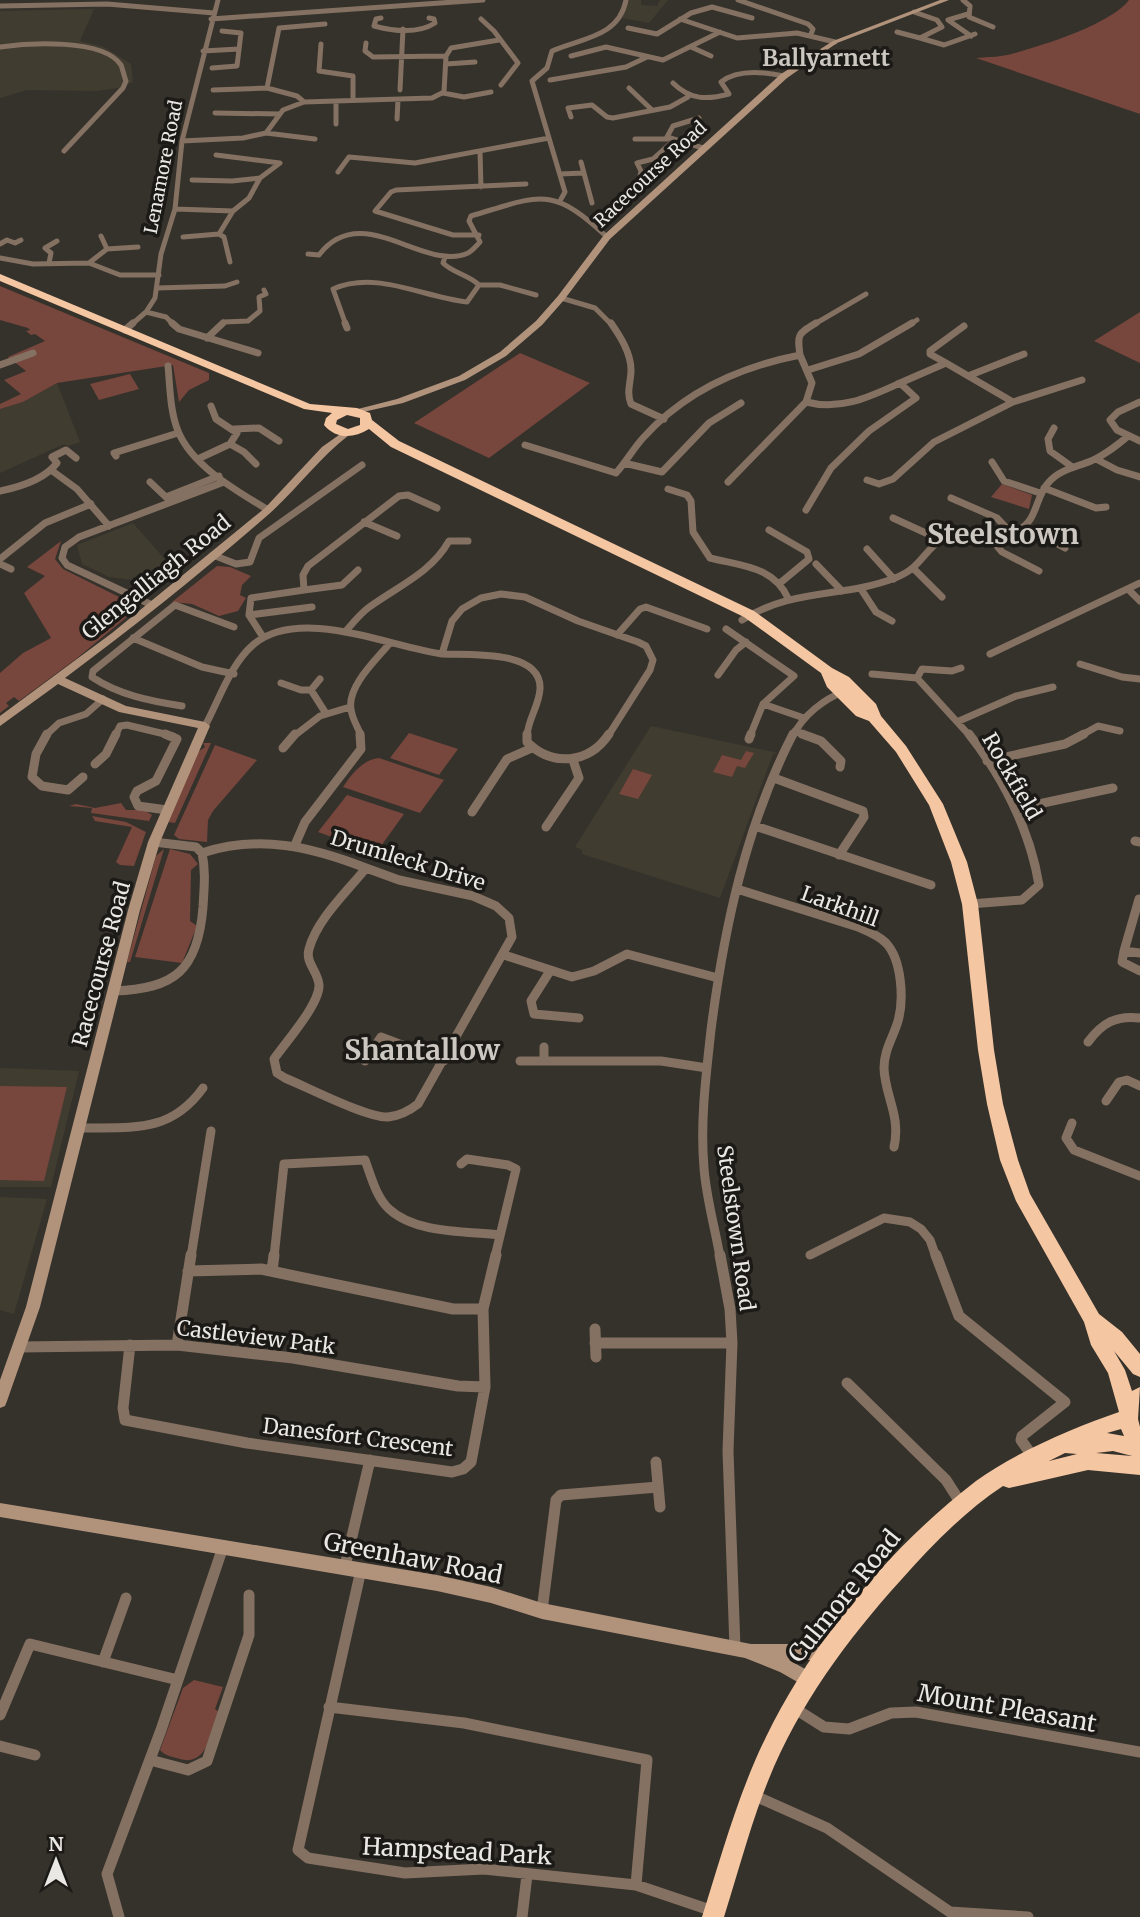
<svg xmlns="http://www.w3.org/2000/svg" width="1140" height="1917" viewBox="0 0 1140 1917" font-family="Merriweather,serif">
  <rect width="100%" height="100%" fill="#35322c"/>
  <path fill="#413c30" d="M627 0H641V5L657 6 660 0H668L649 23 622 18Z
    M94 9 80 41 104 47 131 64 133 82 118 88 96 91 27 90 0 98V11Z
    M57 383 80 442 68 446 64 444 0 473V409L23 402Z
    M133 523 170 565 150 582 109 577 82 564 77 545Z
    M651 726 778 753 773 754 720 898 582 854V850L575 847Z
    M0 1068 79 1071 51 1187H0Z
    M0 1197 47 1199 14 1314 0 1310Z"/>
  <path fill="#77463c" d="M1129 0H1140V114L976 58C989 57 1003 57 1015 53 1044 45 1111 24 1129 0Z
    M0 286 209 373V380L189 390 179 402 173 365 57 383 23 402 0 409V404L21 394 4 380 26 371 8 357 45 341 35 334 31 335 26 331 30 330 28 328 0 320Z
    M1140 312V363L1094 341Z
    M520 353 590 383 489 458 414 423Z
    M130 374 139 389 99 400 90 384Z
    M1002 484 1032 495 1029 509 991 497Z
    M61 541 55 559 63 569 139 607 76 659 19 701 14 697 6 703 9 706 0 713V673L23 653 51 638 24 593 45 576 27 567Z
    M217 566 230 567 251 576 242 585 240 595 246 598 238 611 219 616 192 604 172 602Z
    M409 733 458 749 439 775 390 758Z
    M203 743H211L175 823 168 822 198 752 205 747Z
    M215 745 257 760 213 811 208 820 207 842 179 839 174 835Z
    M746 751 754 753 745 768 737 766 732 777 713 772 722 755 741 760Z
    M379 758 444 780 420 813 343 787C352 774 362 760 379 758Z
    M633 769 652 775 638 799 619 794Z
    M347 795 404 814 376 853 318 832Z
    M121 803 126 810H144L152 815 149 821 91 813 92 808 69 806 76 804 95 808Z
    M92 816 126 822 146 832 134 866 120 865 116 862 132 827 95 821Z
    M164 849 130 962H127L156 856Z
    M170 849 190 854 198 864 191 870 190 921 197 926 182 963 135 957Z
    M0 1086 67 1087 44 1181 0 1180Z
    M194 1680 223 1687 215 1709 219 1712C212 1731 207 1767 180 1759 173 1757 165 1756 160 1750L183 1688Z"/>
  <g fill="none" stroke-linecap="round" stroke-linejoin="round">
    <path stroke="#847162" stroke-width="5" d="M738 0 808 24 813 29 811 34
      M963 0 970 6 969 17 993 27
      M0 6 107 4 214 13
      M968 14 948 20 971 36
      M381 18 376 19 374 26C393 31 418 34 435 23L434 19 429 18
      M211 19 483 0
      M481 19 494 31 518 63 501 85
      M680 19 737 38 797 33 835 42
      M628 28 657 34 691 13 712 7 752 18
      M897 32 920 38 942 27 937 20 914 12
      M920 38 944 45 975 34
      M366 43 365 51 373 57 446 56
      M321 44 319 71 353 76V100
      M0 47C28 43 103 38 121 65 123 70 124 76 126 81L123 88 64 151
      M691 47 711 56
      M203 51 239 49
      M571 56 606 47 663 60 720 32
      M446 64 475 62
      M212 68 237 66 241 33 222 31
      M550 80 626 67 645 58
      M673 83C690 100 707 100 729 94L721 82C737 69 765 72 784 76
      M629 88 652 110
      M213 90 267 88
      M400 90 403 29
      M443 93 464 97 491 92
      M336 101V124
      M304 102 297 96 267 88 279 28 325 24
      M215 113 280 114
      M571 117 568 108 592 105 607 117 613 118 670 107 688 97
      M699 118 673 126 667 137 703 148
      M397 119 398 100
      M266 133 315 139
      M635 139H667
      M182 141 243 138 266 133 283 110 304 102 432 98 444 92 446 56 451 48 499 40
      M480 151 481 187
      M581 162 592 203
      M338 172 349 157 415 163 549 138
      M560 174 584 173
      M192 180 232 181 260 178
      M638 187 641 171 637 163 653 159 673 141
      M561 199 565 192 532 81 547 68 552 51C582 38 619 37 626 0
      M175 209 233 211 249 198 260 178 280 163 216 155
      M479 235H453L375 211 391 192 396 190 526 184
      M101 236 107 249
      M183 237 219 234
      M0 244 7 240 15 243 21 240
      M308 254 319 255C362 199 424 273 468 253 472 251 477 245 480 242L469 221 471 216C539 196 551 184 607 237
      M0 258 33 264 89 263 120 275H159
      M230 262 224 237 219 234 233 211
      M49 263 51 253 45 248 57 241
      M89 263 107 249 138 247
      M479 285H500L536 295
      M157 288 225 286 237 282
      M561 298 595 308 612 325
      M146 312 166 317 174 325
      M131 325 146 312 155 298 161 254 175 209 182 141 218 0
      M221 325 224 322 248 321 260 311 259 297 266 294 264 290
      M346 325 333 289C377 270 422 297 467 302L479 285C469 275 453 273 443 263L445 257
      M813 325 866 294
      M909 325 917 320"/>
    <path stroke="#847162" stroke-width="7" d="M172 323 179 329 258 353
      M345 323 347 328
      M611 323C620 336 631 353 631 370 631 382 626 392 631 404L664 419
      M125 330 133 323
      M207 338 223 323
      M946 363 930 354V351L964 326
      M0 365 33 353
      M168 366C170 387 170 411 178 431 192 466 237 491 268 510
      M808 370 859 354 912 323
      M968 376 1024 354
      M806 402C841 411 869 397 900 383L916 398 869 431 831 468 806 510
      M1013 402 1082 380
      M1140 402 1118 412 1110 420 1117 430 1140 441
      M1054 428 1048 439 1050 451 1071 466
      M234 429 259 428 279 441
      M230 444 244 452 256 464
      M525 445 616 473C626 462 633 449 643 438 685 391 739 367 800 355 797 334 798 334 816 323
      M116 456 114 453 178 433
      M200 458 230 444 237 433 216 419 211 406
      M1096 459 1117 470 1140 477
      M992 462 1004 481 1040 493
      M624 463 662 472 709 423 741 403
      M51 470 77 489 109 526
      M867 480 879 484 893 479 934 442 1013 402 946 363 900 383
      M150 482 169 500
      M728 482 806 402 812 383 800 355
      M1044 488 1096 508 1106 507
      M668 489 687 495 691 501 693 532 710 558C741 566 773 566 788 598
      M0 491C20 487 44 480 57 463L52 457 66 450 76 458
      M166 497 219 476
      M951 498 997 518 1010 532
      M893 518 941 540
      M364 522 397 536
      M1025 526 1065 548
      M769 530 807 552 809 559 780 583
      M987 534 1002 552 1039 571
      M867 549 894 579
      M213 555 236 564 250 562 259 538 362 465
      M0 559 45 523 91 504
      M0 564 11 569
      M816 564 842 591
      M914 569 942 597
      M861 589 876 612 892 621
      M1128 589 1140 601
      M304 590 342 585 358 570
      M152 605 67 565 62 558 65 547 79 537 224 482
      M249 615 312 607
      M742 620C792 588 843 598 895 578 922 568 924 549 944 538 967 526 994 540 1018 530 1038 521 1035 496 1049 482 1060 469 1077 467 1091 461 1105 455 1116 446 1127 437
      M726 629 794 676 763 704 750 736
      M345 632C352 624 360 614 368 608 398 586 431 573 449 541H468
      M617 635 640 609 646 607 707 629
      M263 637 249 615 251 598 304 590 303 575 308 566 399 496 408 495 437 508
      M133 638 202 667 234 674
      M442 654C467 655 542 649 540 689 539 706 528 719 527 736
      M442 654 452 621 462 609 481 598 501 594 525 597 578 621 638 642 646 646 653 660 650 670 608 736
      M990 654 1140 583
      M1080 664 1122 677 1140 679
      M961 668 952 671 922 669 917 678 970 736
      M872 674 917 678
      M718 675 736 650 746 642
      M320 679 311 690 325 712
      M281 683 301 690H311
      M763 704 804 718
      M182 706C150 701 119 695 92 677L93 671 175 605 234 627
      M959 721 1016 696 1053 687
      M205 726C219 700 231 663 254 644 301 606 390 647 442 654
      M795 731 807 736
      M45 736 59 723 86 714 103 699
      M115 736 120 726 127 725 173 736
      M294 736 320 716 350 707
      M361 736C358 727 352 719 351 709 347 686 377 659 390 643
      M793 736C803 715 824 699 845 691
      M1080 736 1098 726 1120 731"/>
    <path stroke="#847162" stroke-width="9" d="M47 734 36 754 32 777 42 786 68 790 83 777
      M165 734 177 739 156 781 137 791 134 797 138 806 167 810
      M527 734V742C552 767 589 764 609 734
      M802 734 821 741 841 761 840 767
      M969 734C1003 777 1030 830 1039 885L1022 900 970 904
      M749 739 751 734
      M283 748 295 734
      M987 761 1065 744 1084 734
      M95 764 106 754 116 734
      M774 778 863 811 864 817 839 855
      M1015 809 1113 788
      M472 812 507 759 532 748
      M755 826 931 885
      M546 827 579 778 573 760
      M1135 841 1140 842
      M154 842 196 847 202 853C259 834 312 847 366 868
      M295 845 305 822 361 749 360 734
      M366 868 399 880 473 896 496 906 509 918 512 937 418 1104C409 1111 400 1116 388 1117 367 1118 307 1087 285 1078L277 1073 274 1059C285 1043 320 1004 319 985 318 971 305 963 309 949 317 919 347 892 366 868Z
      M737 889 858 927C867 931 878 935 886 943 902 960 904 1000 898 1021 893 1038 884 1050 884 1068 885 1097 901 1115 894 1147
      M1124 951 1139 899
      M1140 953 1124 951 1122 962 1140 971
      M504 955 572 977 594 971 627 954 718 978
      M550 971 531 1001 534 1014 579 1018
      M114 991C175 989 198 970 203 907 204 889 206 871 202 853
      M1088 1042C1102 1023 1116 1015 1140 1018
      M544 1047V1061
      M365 1061 381 1037 444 1061
      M520 1061H661L707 1068
      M1106 1101 1119 1082 1127 1080 1140 1086
      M1072 1123 1066 1138 1074 1150 1140 1176
      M80 1128C131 1127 170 1134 203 1088
      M461 1164 467 1159 508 1165 516 1169 495 1257
      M810 1255 884 1218 910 1222 921 1229 930 1240 936 1257
      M191 1257 211 1131
      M274 1257 284 1164 365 1160C371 1176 376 1197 389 1209 416 1234 466 1231 500 1235
      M720 1257C715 1228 706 1197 704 1168 700 1121 706 1076 711 1030 724 928 746 825 793 734"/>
    <path stroke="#847162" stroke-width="11" d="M720 1255 730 1309 732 1343 728 1451 735 1648
      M936 1255 959 1316 1065 1402 1022 1436 1021 1440 1033 1457
      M188 1271 261 1269 453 1309H483
      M272 1271 274 1255
      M595 1329 596 1357
      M595 1343H732
      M130 1345 123 1408 125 1420 247 1443 452 1472 463 1469 471 1462 485 1387 483 1309 496 1255
      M177 1345 191 1255
      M20 1347 177 1345 293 1358 458 1386 485 1387
      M847 1383 946 1480 962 1505
      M656 1462 660 1507
      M345 1566 370 1460
      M361 1570 298 1850 308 1858 405 1873 484 1869 636 1885 713 1911
      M542 1611 556 1500 561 1495 658 1487
      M103 1662 126 1598
      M329 1707 464 1723 647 1760 636 1885
      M794 1708 824 1727 849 1729 891 1713 916 1712 1140 1752
      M0 1715 30 1644 178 1680
      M0 1746 35 1755
      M150 1760 188 1770 207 1761 249 1635V1595
      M753 1795 827 1828 950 1912 1028 1917
      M119 1917 107 1874 161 1730 223 1547
      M522 1917 527 1875"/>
    <path fill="#b1937c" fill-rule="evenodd" d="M940 0H949L837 43 787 78 610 239 564 300 542 325 506 356 465 380 403 403 354 414V410L397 399 459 376 500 352 536 321 558 296 604 235 781 74 833 41Z
      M346 430 351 433 349 435C318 459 298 488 269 514 204 571 135 626 65 678L126 706 205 722 210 726 160 842 140 910 40 1307 7 1401 5 1406 0 1408V1380L26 1307 128 910 148 842 198 728 119 712 58 684 0 726V716L112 633 265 508 322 447Z
      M0 1503 437 1575 491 1587 542 1603 751 1644H827L833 1646 835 1652 833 1658 827 1660H789L814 1674 816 1680 814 1686 808 1688 780 1672 745 1658 542 1619 491 1603 437 1591 0 1517Z"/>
    <path fill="#f5c6a2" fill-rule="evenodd" d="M0 274 310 404 357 408 370 413 372 420 399 441 754 611 832 668 849 677 876 704 881 716 906 746 943 804 967 862 978 904 994 1050 1003 1104 1018 1160 1030 1194 1099 1314 1122 1332 1140 1354V1377L1133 1374 1114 1351 1125 1370 1132 1391 1140 1387 1138 1419 1140 1427V1475L1088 1470 1009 1488 1003 1486C965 1511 931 1546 901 1580 843 1644 793 1713 763 1794 748 1834 737 1876 724 1917H702C721 1857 738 1794 766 1737 814 1639 889 1548 976 1481 1014 1453 1075 1427 1119 1412L1108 1373 1091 1345 1084 1322 1016 1201 1000 1160 987 1104 978 1050 962 904 951 862 929 805 896 752 869 721 856 716 827 687 821 673 744 617 391 447 369 429C353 439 336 439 324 425L326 418 332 413 304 409 0 281ZM347 415 360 418V425L348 429 336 424 337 420ZM1121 1429 1124 1436 1107 1433ZM1113 1451 1132 1456 1096 1453ZM1065 1453 1077 1454 1049 1461Z"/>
  </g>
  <g text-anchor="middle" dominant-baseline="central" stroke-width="7" stroke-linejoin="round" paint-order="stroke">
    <g font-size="18" fill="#eae8e5" stroke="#1b1a17">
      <text transform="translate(163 167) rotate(-79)">Lenamore Road</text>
      <text transform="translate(650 174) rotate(-43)">Racecourse Road</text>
    </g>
    <g font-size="21" fill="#eae8e5" stroke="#1b1a17">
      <text transform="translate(156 577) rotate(-39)">Glengalliagh Road</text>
      <text transform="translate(1012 776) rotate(60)">Rockfield</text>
      <text transform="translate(408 860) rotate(17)">Drumleck Drive</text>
      <text transform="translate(840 906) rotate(20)">Larkhill</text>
      <text transform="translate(101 964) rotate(-75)">Racecourse Road</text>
      <text transform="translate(736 1228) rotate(82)">Steelstown Road</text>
      <text transform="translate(256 1337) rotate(7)">Castleview Patk</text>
      <text transform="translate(358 1437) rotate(7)">Danesfort Crescent</text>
    </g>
    <g font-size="23" font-weight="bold" fill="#ccc8c1" stroke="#1b1a17">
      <text x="826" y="57">Ballyarnett</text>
    </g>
    <g font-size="24" fill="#eae8e5" stroke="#1b1a17">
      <text transform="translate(413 1558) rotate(11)">Greenhaw Road</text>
      <text transform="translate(844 1596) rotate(-51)">Culmore Road</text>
      <text transform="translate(1007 1708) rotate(10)">Mount Pleasant</text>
      <text transform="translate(457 1851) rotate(3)">Hampstead Park</text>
    </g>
    <g font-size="28" font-weight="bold" fill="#ccc8c1" stroke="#1b1a17">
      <text x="1003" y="534">Steelstown</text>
      <text x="422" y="1050">Shantallow</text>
    </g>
  </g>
  <g transform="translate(56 1861)" stroke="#1b1a17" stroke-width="5" paint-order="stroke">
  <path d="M0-5L12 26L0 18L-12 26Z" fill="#eae8e5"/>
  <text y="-10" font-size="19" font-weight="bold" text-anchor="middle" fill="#eae8e5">N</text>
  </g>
</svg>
